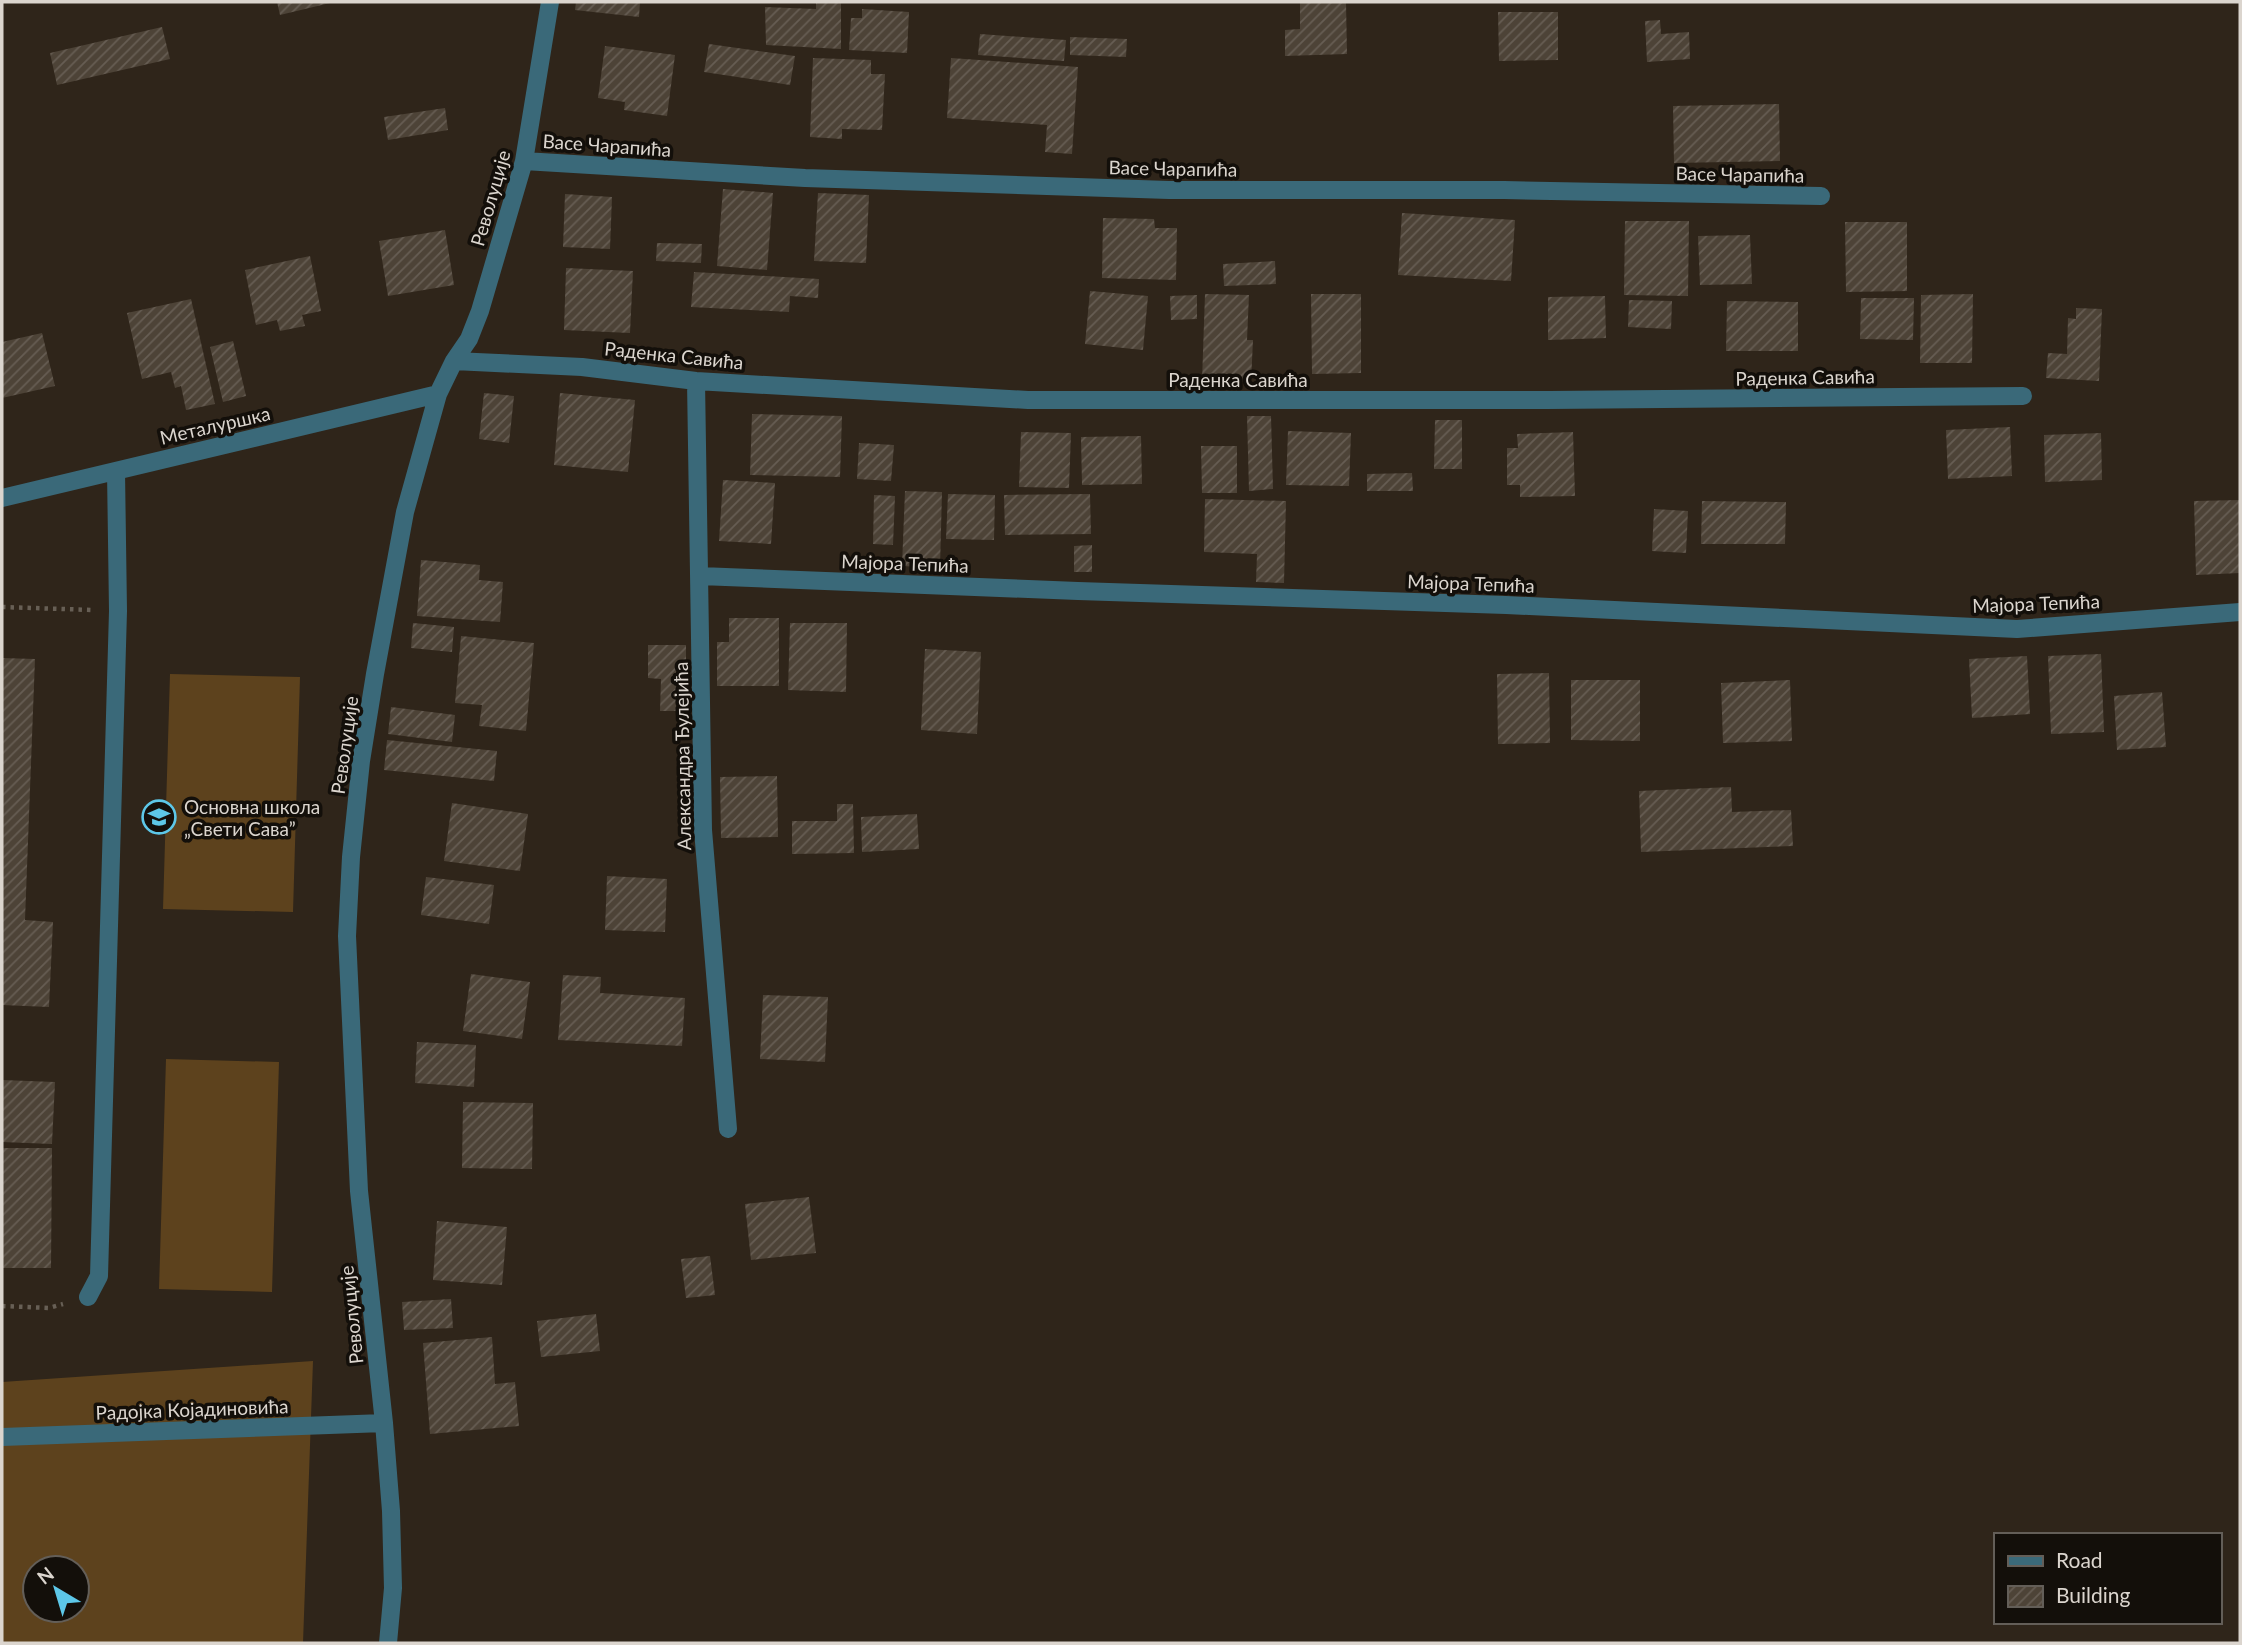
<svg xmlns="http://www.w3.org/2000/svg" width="2242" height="1645" viewBox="0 0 2242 1645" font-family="Lato,sans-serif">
  <defs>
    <pattern id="building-hatch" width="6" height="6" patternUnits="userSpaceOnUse" patternTransform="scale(1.75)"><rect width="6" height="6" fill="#4d4337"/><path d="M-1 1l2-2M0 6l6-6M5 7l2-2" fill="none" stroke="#665d53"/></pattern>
  </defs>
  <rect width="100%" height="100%" fill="#2f251a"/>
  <path fill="#5d421d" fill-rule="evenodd" d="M170 674 300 677 293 912 163 909Z
    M166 1059 279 1062 272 1292 159 1289Z
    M313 1361 303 1643H2V1382ZM35 1568H77V1610H35Z"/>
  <path fill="url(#building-hatch)" d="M277 2H330V3L280 15Z
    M576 2H640L639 17 575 10Z
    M816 2H841V49L766 45 765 7 816 9Z
    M1300 2H1346L1347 54 1285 56V30L1300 29Z
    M862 9 909 12 907 53 849 50 851 18H862Z
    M1498 12H1558V60L1499 61Z
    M1660 20 1661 34 1689 32 1690 59 1647 62 1645 21Z
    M162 27 170 59 57 85 50 53Z
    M980 34 1066 40 1064 61 978 55Z
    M1070 37 1127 39 1126 57 1070 55Z
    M709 44 795 56 790 85 704 72Z
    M605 46 675 55 667 116 624 110 625 102 598 98Z
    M813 58 871 60V74H885L882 130 842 129V139L810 137Z
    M951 58 1078 67 1072 154 1045 152 1047 125 947 118Z
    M1779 104 1780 161 1674 163 1673 106Z
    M445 108 448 130 388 140 384 117Z
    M723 189 773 193 767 270 717 266Z
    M818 193 869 195 866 263 814 261Z
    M565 194 612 197 610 249 563 247Z
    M1402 213 1515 220 1511 281 1398 275Z
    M1103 218 1154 219 1155 228H1177L1176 280 1102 278Z
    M1625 221H1689L1688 296 1624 295Z
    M1845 222H1907V291L1846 292Z
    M445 230 454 285 388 296 379 241Z
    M1750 235 1752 284 1700 285 1698 236Z
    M657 243 702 244 701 263 656 261Z
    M310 256 321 311 302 315 305 326 280 331 277 320 256 325 245 270Z
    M1275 261 1276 284 1224 286 1223 264Z
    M566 268 633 271 630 333 564 330Z
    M694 272 819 279 818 298 790 296 789 312 691 307Z
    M1090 291 1148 296 1143 350 1085 344Z
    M1205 294 1249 295 1247 340H1253L1251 382 1202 381Z
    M1311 294H1361V373L1312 374Z
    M1973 294 1972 363H1920L1921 295Z
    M1197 295V319L1171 320 1170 296Z
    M1605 296 1606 338 1548 340V297Z
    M1861 298H1914L1913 340 1860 339Z
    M191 299 215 404 186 410 181 386 175 388 171 372 142 379 127 313Z
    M1629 300 1672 301 1671 329 1628 327Z
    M1727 301 1798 302V351H1726Z
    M2076 308 2102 309 2099 381 2046 378 2048 353 2067 354 2068 318 2076 319Z
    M42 333 55 386 2 398V342Z
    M233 341 246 396 223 402 210 347Z
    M484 393 514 396 509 443 479 439Z
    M560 393 635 400 628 472 554 465Z
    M752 414 842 416 840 477 750 475Z
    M1247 416H1271L1273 489 1249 491Z
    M1435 420H1462V469H1434Z
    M2010 427 2012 476 1948 479 1946 430Z
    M1288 431 1351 433 1349 486 1286 485Z
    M1021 432 1071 433 1069 488 1019 487Z
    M1573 432 1575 496 1520 497V485H1507V448H1518L1517 434Z
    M2101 433 2102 480 2045 482 2044 435Z
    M1141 436 1142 484 1082 485 1081 437Z
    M859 443 894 445 891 481 857 479Z
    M1201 446H1237V493H1202Z
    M1412 473 1413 491H1367V474Z
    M723 480 775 483 771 544 719 541Z
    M905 491 942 492 940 568 902 566Z
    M948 494 995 495 994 540 946 539Z
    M1090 494 1091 534 1005 535 1004 495Z
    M874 495 895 496 893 545 873 544Z
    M1205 499 1286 501 1284 583 1256 582 1257 554 1204 552Z
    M2240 500V573L2196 575 2194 501Z
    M1702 501 1786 502 1785 544H1701Z
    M1654 509 1688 511 1686 553 1652 551Z
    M1092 545V572H1074V546Z
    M421 560 480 565 479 580 503 582 500 622 417 616Z
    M729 618H779V686H717V642H729Z
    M413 623 454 627 452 652 411 648Z
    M790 623H847L846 692 788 690Z
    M461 636 534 643 526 731 479 726 482 705 455 703Z
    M648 645H686V711H660L661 679 648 678Z
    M925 649 981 652 977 734 921 730Z
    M2101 654 2104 732 2051 734 2048 656Z
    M2027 656 2030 714 1972 718 1969 659Z
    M2 658 35 659 25 920 53 922 49 1007 2 1005Z
    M1549 673 1550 743 1498 744 1497 674Z
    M1571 680H1640V741L1571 740Z
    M1790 680 1792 741 1723 743 1721 683Z
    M2162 692 2166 747 2117 750 2114 696Z
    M391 707 455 715 452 742 388 734Z
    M387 740 497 751 494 781 384 770Z
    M777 776 778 837 721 838 720 777Z
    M1731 787 1732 812 1791 810 1793 846 1641 852 1639 791Z
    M452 803 528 814 520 871 444 861Z
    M837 804H853L854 853 792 854V821H837Z
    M917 814 919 849 862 852 861 817Z
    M607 876 667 879 665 932 605 930Z
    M426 877 494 885 489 924 421 915Z
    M471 974 530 982 522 1039 463 1031Z
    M563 975 601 977 600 993 685 998 682 1046 558 1040Z
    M763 995 828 997 825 1062 760 1059Z
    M417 1042 476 1045 474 1087 415 1083Z
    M2 1080 55 1082 52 1144 2 1142Z
    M463 1102 533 1103 532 1169 462 1168Z
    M2 1148H52L51 1268H2Z
    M809 1197 816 1253 751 1260 745 1204Z
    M437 1221 507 1227 502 1285 433 1280Z
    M710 1256 715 1295 686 1298 681 1259Z
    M451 1299 453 1328 404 1330 402 1302Z
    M596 1314 600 1351 541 1357 537 1321Z
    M492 1337 495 1384 515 1382 519 1426 430 1434 423 1343Z"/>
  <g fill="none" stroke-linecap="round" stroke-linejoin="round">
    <path stroke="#675f55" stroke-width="4.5" stroke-dasharray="3.5 5" stroke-linecap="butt" d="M2 607 93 610
      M2 1306 49 1308 63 1304"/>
    <path stroke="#3a6979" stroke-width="18" d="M524 161 805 178 1169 190H1504L1821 196
      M454 361 582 367 696 381 1028 400H1549L2023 396
      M696 381 703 830 728 1129
      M2 498 438 394
      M700 576 1078 591 1506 605 2017 629 2240 612
      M88 1297 99 1276 118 611 116 471
      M2 1437 384 1423
      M388 1643 393 1588 391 1511 384 1423 359 1191 347 936 351 857 361 761 375 674 405 512 438 394 454 361 469 339 480 311 524 161 550 2"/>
  </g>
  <defs>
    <symbol id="school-ring" viewBox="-11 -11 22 22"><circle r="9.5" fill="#130f0a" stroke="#5dc7e8" stroke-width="1.5"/><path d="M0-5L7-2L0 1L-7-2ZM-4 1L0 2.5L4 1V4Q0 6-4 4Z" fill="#5dc7e8"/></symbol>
  </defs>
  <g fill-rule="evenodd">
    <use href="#school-ring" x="140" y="798" width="38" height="38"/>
  </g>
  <g text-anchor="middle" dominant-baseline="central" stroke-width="7" stroke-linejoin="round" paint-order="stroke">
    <g font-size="19" fill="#dbd5ce" stroke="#130f0a">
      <text transform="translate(607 145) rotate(4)">Васе Чарапића</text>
      <text transform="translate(1173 168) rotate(1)">Васе Чарапића</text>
      <text transform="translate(1740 174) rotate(1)">Васе Чарапића</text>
      <text transform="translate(490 198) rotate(-74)">Револуције</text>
      <text transform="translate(674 355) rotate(6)">Раденка Савића</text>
      <text transform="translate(1805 377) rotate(-1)">Раденка Савића</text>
      <text x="1238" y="379">Раденка Савића</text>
      <text transform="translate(215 425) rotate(-13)">Металуршка</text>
      <text transform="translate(905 563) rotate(2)">Мајора Тепића</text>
      <text transform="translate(1471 583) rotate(2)">Мајора Тепића</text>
      <text transform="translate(2036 603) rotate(-2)">Мајора Тепића</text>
      <text transform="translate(344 745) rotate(-82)">Револуције</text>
      <text transform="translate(682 756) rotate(-91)">Александра Ђулејића</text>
      <text transform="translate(351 1315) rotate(-96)">Револуције</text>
      <text transform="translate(192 1409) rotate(-2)">Радојка Којадиновића</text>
    </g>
    <g font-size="19" fill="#dbd5ce" stroke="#130f0a" text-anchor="start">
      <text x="184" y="806">Основна школа<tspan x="184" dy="22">„Свети Сава”</tspan></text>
    </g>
  </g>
  <rect width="2242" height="1645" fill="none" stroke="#dbd5ce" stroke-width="7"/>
  <rect x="1994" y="1533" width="228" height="91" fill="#130f0a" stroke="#635e58" stroke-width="2"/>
  <rect x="2008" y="1556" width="35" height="10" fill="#3a6979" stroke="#635e58" stroke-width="2"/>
  <text x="2056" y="1568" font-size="21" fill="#dbd5ce">Road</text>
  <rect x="2008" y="1586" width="35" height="21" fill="url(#building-hatch)" stroke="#635e58" stroke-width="2"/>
  <text x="2056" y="1603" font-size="21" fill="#dbd5ce">Building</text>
  <g transform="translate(56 1589) rotate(322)"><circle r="33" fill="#130f0a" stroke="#635e58" stroke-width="2"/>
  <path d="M0-5L12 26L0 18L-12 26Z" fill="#5dc7e8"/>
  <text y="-10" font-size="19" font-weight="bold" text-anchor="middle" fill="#dbd5ce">N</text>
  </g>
</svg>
